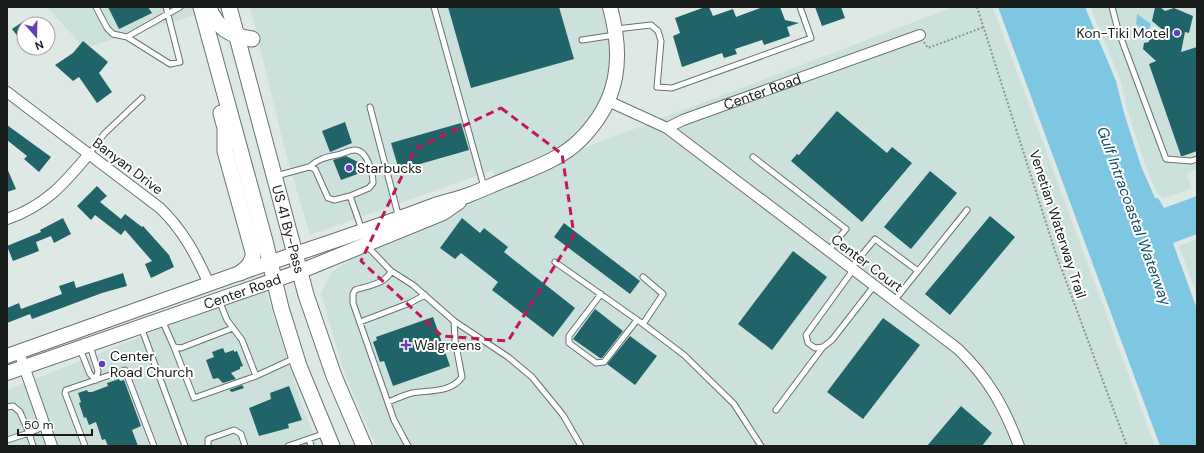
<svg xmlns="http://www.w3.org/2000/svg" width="1204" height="453" viewBox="0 0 1204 453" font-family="'DM Sans',sans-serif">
  <rect width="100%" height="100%" fill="#dee9e6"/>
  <path fill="#cce1db" d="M47 7H194L195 15 84 48Z
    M250 7H605L609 24 611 75 596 113 576 136 554 152 495 178 493 170 310 235 286 154Z
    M953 7H993L1155 446H376L345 375 321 294 331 273 353 257 445 218 473 200 576 151Z
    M1090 7H1197V169L1187 174 1191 189 1163 198 1157 193 1145 165 1128 112 1120 79Z
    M1197 239V296L1179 246Z
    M265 289 302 405 318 446H7V390L216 307Z"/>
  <path fill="#7dc7e3" d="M998 7H1085L1116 81 1124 113 1141 166 1155 198H1158L1164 208 1197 196V234L1173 243 1197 309V446H1160Z
    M1137 14 1151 24 1149 30 1144 31 1136 24Z"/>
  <path fill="#206469" d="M108 7H148L152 13 119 29Z
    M448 7H559L574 59 471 88Z
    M705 7H709L713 16 733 9 736 17 763 7H780L785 20 799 23 787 27 790 36 764 45 762 40 735 49 737 54 724 58 722 53 682 67 673 36 680 33 675 18Z
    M815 7H841L845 18 822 26Z
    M1155 7H1160L1165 11 1174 8 1193 16 1189 33 1185 32 1181 52 1197 47V151L1183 156H1181L1149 64 1156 61 1143 49 1144 43 1149 42 1150 36 1164 31 1152 21Z
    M24 21V34L19 38 12 29Z
    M83 41 108 62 99 73 112 92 97 103 79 77 73 81 55 65 73 53Z
    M837 111 887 153 892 147 912 163 862 222 791 161 797 154 799 155Z
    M345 122 352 143 330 152 322 131Z
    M461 123 469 150 399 170 391 143Z
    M7 125 51 157 39 172 24 159 27 156 7 140Z
    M346 156 360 163 363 172 341 180 333 160Z
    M7 168 16 189 7 192Z
    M930 171 957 193 911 249 884 227Z
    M97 186 107 196 100 202 121 219 125 214 142 227 143 226 169 255 174 267 151 278 145 264 152 261 125 230 121 235 95 215 91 220 77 206Z
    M990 216 1015 237 950 315 925 294Z
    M63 218 71 234 54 243 51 236 36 242 39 251 13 261 7 246 41 232 40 230Z
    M462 218 480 233 484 228 508 247 504 252 575 308 553 337 492 290 498 282 461 253 455 259 440 248Z
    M564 223 640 281 630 294 554 237Z
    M793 251 827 277 772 350 738 324Z
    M123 273 127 286 102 293 32 319 30 314 7 323V308L19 303 21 309 62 294 59 286 74 281 76 288Z
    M595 309 623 331 602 358H600L573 339Z
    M433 317 450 366 393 386 384 361 380 362 373 342 377 340 376 337Z
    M883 318 920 345 863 419 827 392Z
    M630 336 657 356 635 385 607 364Z
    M223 348 225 353 234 350V352L237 351 243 366 240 367V369L231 373 236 379 223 383 218 378 213 379 206 360 214 357 212 352Z
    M119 379 120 381 124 380 141 426 132 430 138 446H108L105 439 102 440 96 422 89 425 86 417 84 418 79 403 81 402 78 393 87 390 88 392H92L108 386 107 383Z
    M242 385 244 388 232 392 229 390Z
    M289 386 302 420 288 424 289 428 259 436 249 408 271 399 270 393Z
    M961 406 992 433 982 446H927Z"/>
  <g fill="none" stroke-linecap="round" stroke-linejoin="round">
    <defs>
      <path id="lane" d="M96 7 107 28 113 34 127 37 170 64 180 62 166 7
        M434 7 484 187
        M1112 7 1118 30 1166 159 1191 161 1197 159
        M616 29 651 25 658 31 661 41 657 87 672 88 811 38 800 7
        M127 37 180 7
        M582 40 615 35
        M370 107 399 218
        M89 154 104 134 142 98
        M753 157 846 229 828 251
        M309 167C318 159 326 157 337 155 343 154 349 150 355 150 367 150 373 173 373 183L369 188 350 196
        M276 176 309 167 315 169 328 198 334 200 350 196 362 230
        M367 246 391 271 413 285 454 321 508 357 532 377 563 415 581 446
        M555 262 643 324
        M851 268 875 239 918 271
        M853 270 806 335 808 343 815 348 823 347 832 340 874 286
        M391 271C386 284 367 286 355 290L353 294V303L394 420 408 446
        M643 277 663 294 643 324 684 355 734 404 761 446
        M601 294 569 336V343L596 363 604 362 637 320
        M219 300 227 320 242 340 256 376 295 358
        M894 301 967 210
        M162 320 174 347 181 348 233 328
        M360 322 410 303 425 295
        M141 327 185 446
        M90 346 98 371 96 380
        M174 347 194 398 256 376
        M80 349 90 374 96 380
        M388 402C396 399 404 395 412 393 429 390 451 393 462 377L455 340 454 321
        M7 407 13 406 20 412 29 433 7 440
        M776 410 823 347
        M309 439 311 446
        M33 446 29 433 45 426
        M85 446 65 393 66 390 125 370 154 446
        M208 446V439L234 430 241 434 245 446
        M288 446 326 433"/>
      <g id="street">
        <path d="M7 92 160 208C183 230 196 255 209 284"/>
        <path d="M608 101 667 128 958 349C988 378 1004 406 1019 446"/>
        <path id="s1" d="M667 128 683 120 920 35"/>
        <path d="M7 219C45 206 64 184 89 154"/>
        <path d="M19 352 52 446"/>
      </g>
      <g id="secondary">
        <path d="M7 356C84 329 160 301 237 274 303 251 369 230 435 205 447 201 459 199 471 194 484 189 497 183 510 178 534 168 561 159 580 140 619 101 624 59 610 7"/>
        <path id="s2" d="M7 373 301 271 443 213 459 202"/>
      </g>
      <g id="primary">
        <path d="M201 7 265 241 281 308 299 366 332 446"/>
        <path d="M209 7C216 28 231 36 252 39"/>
        <path id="s3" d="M229 7 306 295 334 376 364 446"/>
        <path d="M221 113 225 128V151L253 252C254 262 248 268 240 273"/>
      </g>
    </defs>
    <use href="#lane" stroke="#697371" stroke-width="7"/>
    <use href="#street" stroke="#697371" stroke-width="12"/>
    <use href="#secondary" stroke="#697371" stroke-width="16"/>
    <use href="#primary" stroke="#697371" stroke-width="17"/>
    <path stroke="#8d9593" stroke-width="2" stroke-dasharray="2 2" stroke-linecap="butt" d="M977 7 1056 254 1127 446
      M924 42 928 48 984 27"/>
    <use href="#lane" stroke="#fff" stroke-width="5"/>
    <use href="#street" stroke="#fff" stroke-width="10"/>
    <use href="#secondary" stroke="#fff" stroke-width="14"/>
    <use href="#primary" stroke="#fff" stroke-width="15"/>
  </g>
  <path fill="none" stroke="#c2185b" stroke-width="3" stroke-dasharray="8 5" stroke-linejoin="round" d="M501 108 562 154 574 235 508 341 442 336 361 261 415 149Z"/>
  <g fill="#653fb7" stroke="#fff" stroke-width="1.5">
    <circle cx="1177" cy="33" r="4"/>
    <circle cx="349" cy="168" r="4"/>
    <path d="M404 339h4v4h4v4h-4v4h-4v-4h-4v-4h4z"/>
    <circle cx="102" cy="364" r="4"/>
  </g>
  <g text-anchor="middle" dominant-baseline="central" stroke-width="4" stroke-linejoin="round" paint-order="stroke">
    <g font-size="14" fill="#181c1b" stroke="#fff" text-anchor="start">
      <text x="1169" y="33" text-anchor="end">Kon-Tiki Motel</text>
      <text x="357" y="168">Starbucks</text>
      <text x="414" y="345">Walgreens</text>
      <text x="110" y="356">Center<tspan x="110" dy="16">Road Church</tspan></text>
    </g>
    <g font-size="14" fill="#181c1b" stroke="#fff">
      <text stroke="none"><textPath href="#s1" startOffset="102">Center Road</textPath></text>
      <text transform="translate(128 166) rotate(37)">Banyan Drive</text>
      <text transform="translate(1058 224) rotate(72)">Venetian Waterway Trail</text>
      <text stroke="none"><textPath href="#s3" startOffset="230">US 41 By-Pass</textPath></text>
      <text transform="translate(867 263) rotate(37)">Center Court</text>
      <text stroke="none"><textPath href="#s2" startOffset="249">Center Road</textPath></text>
    </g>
    <g font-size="15" font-style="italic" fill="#125064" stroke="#fff">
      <text transform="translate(1134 216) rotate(70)">Gulf Intracoastal Waterway</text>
    </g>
  </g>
  <rect width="1204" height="453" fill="none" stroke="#181c1b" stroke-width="16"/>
  <g transform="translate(36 36) rotate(160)"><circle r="19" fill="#ffffff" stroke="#a3a4a4"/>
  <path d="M0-3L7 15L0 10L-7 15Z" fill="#653fb7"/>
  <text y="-6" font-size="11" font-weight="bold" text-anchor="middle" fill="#181c1b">N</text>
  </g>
  <path d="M18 429v6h74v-6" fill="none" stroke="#181c1b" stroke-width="2"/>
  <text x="24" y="429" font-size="12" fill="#181c1b" stroke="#ffffff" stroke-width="3" paint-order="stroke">50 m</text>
</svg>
